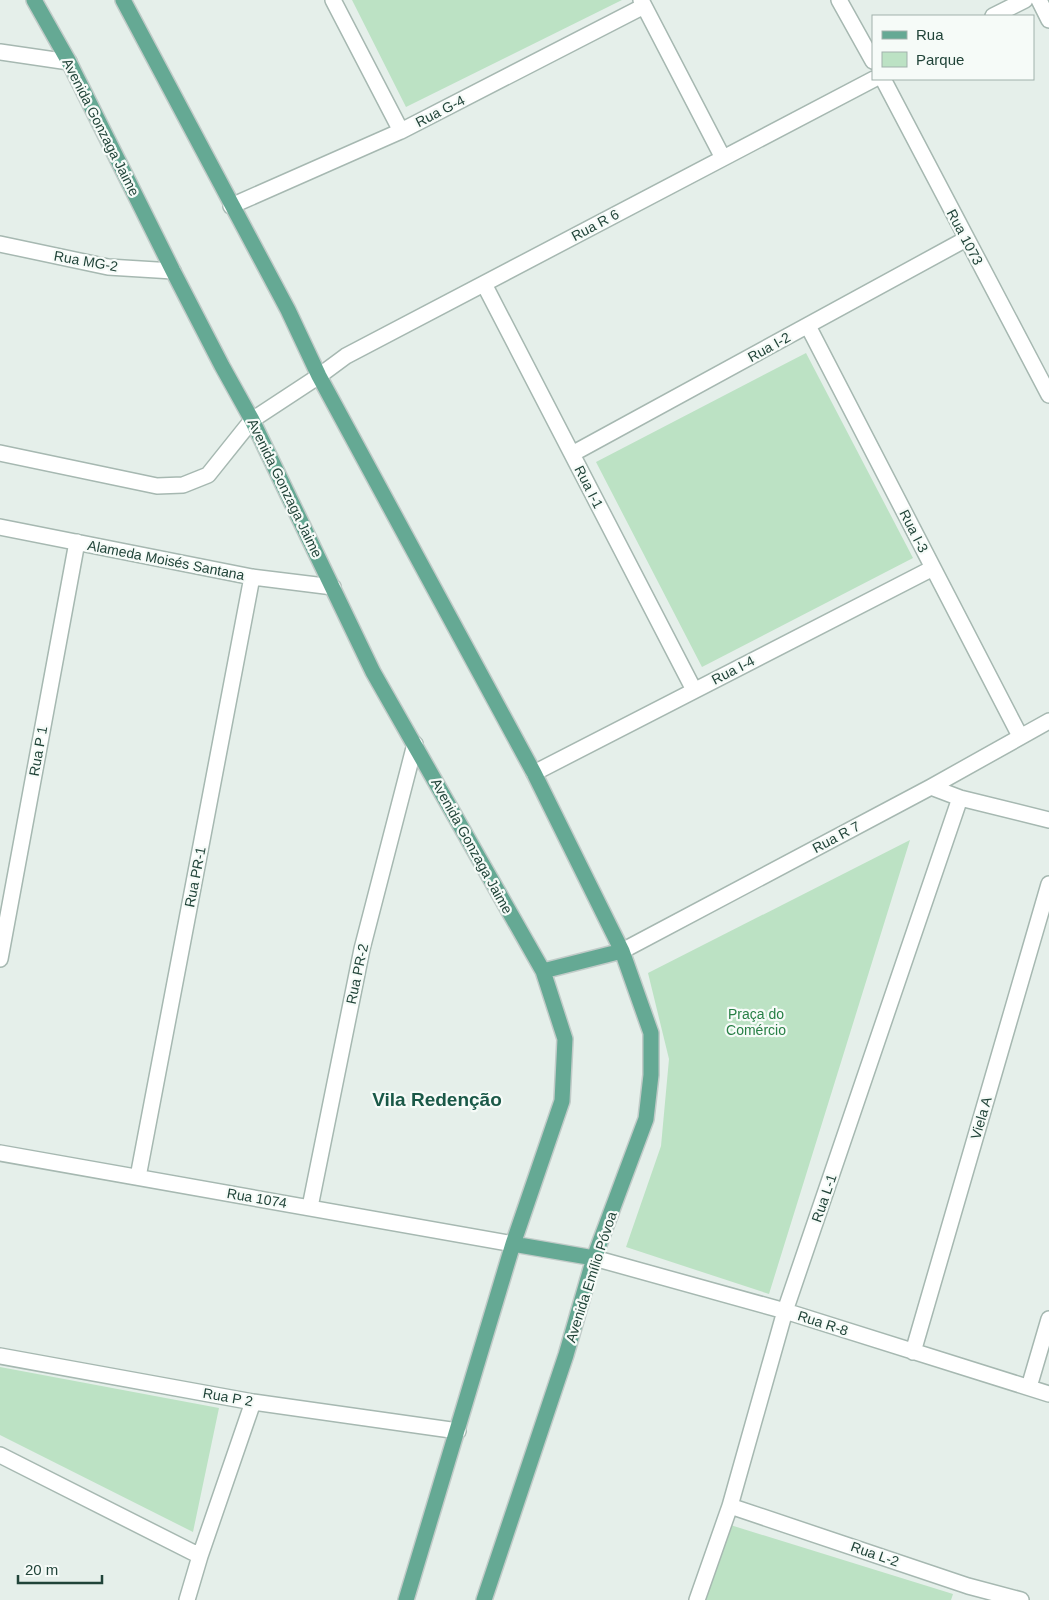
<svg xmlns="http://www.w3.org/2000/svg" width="1049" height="1600" viewBox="0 0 1049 1600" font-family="Helvetica,sans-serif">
  <rect width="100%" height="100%" fill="#e5efea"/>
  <path fill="#bce2c4" d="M352 0H622L406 107Z
    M806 353 913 558 702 667 596 462Z
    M910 840 769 1294 626 1247 661 1146 669 1059 648 973Z
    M0 1367 219 1408 193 1532 0 1435Z
    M724 1523 953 1594 951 1600H699Z"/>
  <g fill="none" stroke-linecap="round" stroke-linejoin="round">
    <defs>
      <path id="minor" d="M333 0 401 131
        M641 0 723 158
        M839 0 873 61
        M1039 0 1049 20
        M993 16 1025 0
        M0 52 69 62
        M883 79 1049 395
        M231 206 401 131 644 6
        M0 244 108 267 173 271
        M484 284 694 690
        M808 326 1020 736
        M0 453 157 486 183 485 208 475 252 420 319 376 346 356 874 79
        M572 454 966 239
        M0 527 252 577 333 587
        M534 773 933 568
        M931 787 960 798 1049 820
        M622 951 931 787 1049 721
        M0 959 77 542
        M0 1153 513 1244
        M138 1177 252 577
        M310 1207 362 949 415 744
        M594 1258 785 1311 1049 1394
        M913 1352 1049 884
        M0 1356 253 1402 458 1431
        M1029 1387 1049 1319
        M0 1455 200 1556
        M730 1506 968 1586 1021 1600
        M187 1600 200 1556 253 1402
        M697 1600 730 1506 785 1311 960 798"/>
      <path id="major" d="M34 0 69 62 173 271 222 366 252 420 373 672 543 971 565 1039 562 1101 513 1244 406 1600
        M123 0 288 310 319 376 534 773 622 951 651 1033V1075L646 1119 594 1258 566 1355 484 1600
        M543 971 622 951
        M513 1244 594 1258"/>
    </defs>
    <use href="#minor" stroke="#a6b8b1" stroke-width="18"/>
    <use href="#major" stroke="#c1cbc8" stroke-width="18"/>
    <use href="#minor" stroke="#fff" stroke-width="15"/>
    <use href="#major" stroke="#65a994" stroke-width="15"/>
  </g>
  <g text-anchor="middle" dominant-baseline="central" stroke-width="4.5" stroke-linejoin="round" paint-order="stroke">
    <g font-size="14" fill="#214439" stroke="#f6fbf8">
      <text transform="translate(440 111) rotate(-27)">Rua G-4</text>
      <text transform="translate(101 127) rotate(63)">Avenida Gonzaga Jaime</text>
      <text transform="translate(595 225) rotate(-28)">Rua R 6</text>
      <text transform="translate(965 237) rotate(62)">Rua 1073</text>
      <text transform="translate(86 261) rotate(10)">Rua MG-2</text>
      <text transform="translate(769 347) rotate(-29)">Rua I-2</text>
      <text transform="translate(589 487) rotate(63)">Rua I-1</text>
      <text transform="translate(285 488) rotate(64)">Avenida Gonzaga Jaime</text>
      <text transform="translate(914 531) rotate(63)">Rua I-3</text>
      <text transform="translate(166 560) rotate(11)">Alameda Moisés Santana</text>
      <text transform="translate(733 670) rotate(-27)">Rua I-4</text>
      <text transform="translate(38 751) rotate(-80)">Rua P 1</text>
      <text transform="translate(836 837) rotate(-28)">Rua R 7</text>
      <text transform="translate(472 846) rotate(61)">Avenida Gonzaga Jaime</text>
      <text transform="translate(195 877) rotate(-79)">Rua PR-1</text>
      <text transform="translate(357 974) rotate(-78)">Rua PR-2</text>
      <text transform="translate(981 1118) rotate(-74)">Viela A</text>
      <text transform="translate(257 1198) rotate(10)">Rua 1074</text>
      <text transform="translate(824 1198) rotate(-71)">Rua L-1</text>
      <text transform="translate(591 1277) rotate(-72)">Avenida Emílio Póvoa</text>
      <text transform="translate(823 1323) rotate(18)">Rua R-8</text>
      <text transform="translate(228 1397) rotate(10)">Rua P 2</text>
      <text transform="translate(875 1554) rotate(19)">Rua L-2</text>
    </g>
    <g font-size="14" fill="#277f45" stroke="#f6fbf8">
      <text x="756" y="1014">Praça do<tspan x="756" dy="16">Comércio</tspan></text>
    </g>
    <g font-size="19" font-weight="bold" fill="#1a5847" stroke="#f6fbf8">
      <text x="437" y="1099">Vila Redenção</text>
    </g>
  </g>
  <rect x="872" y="15" width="162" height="65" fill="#f6fbf8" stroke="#a1b2ac"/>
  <rect x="882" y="31" width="25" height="8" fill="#65a994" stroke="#a1b2ac"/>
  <text x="916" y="40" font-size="15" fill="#214439">Rua</text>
  <rect x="882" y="52" width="25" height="15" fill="#bce2c4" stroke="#a1b2ac"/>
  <text x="916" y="65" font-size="15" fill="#214439">Parque</text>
  <path d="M18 1575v8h84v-8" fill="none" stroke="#214439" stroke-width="2.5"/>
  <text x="25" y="1575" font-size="15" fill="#214439" stroke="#f6fbf8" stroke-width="4" paint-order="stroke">20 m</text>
</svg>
